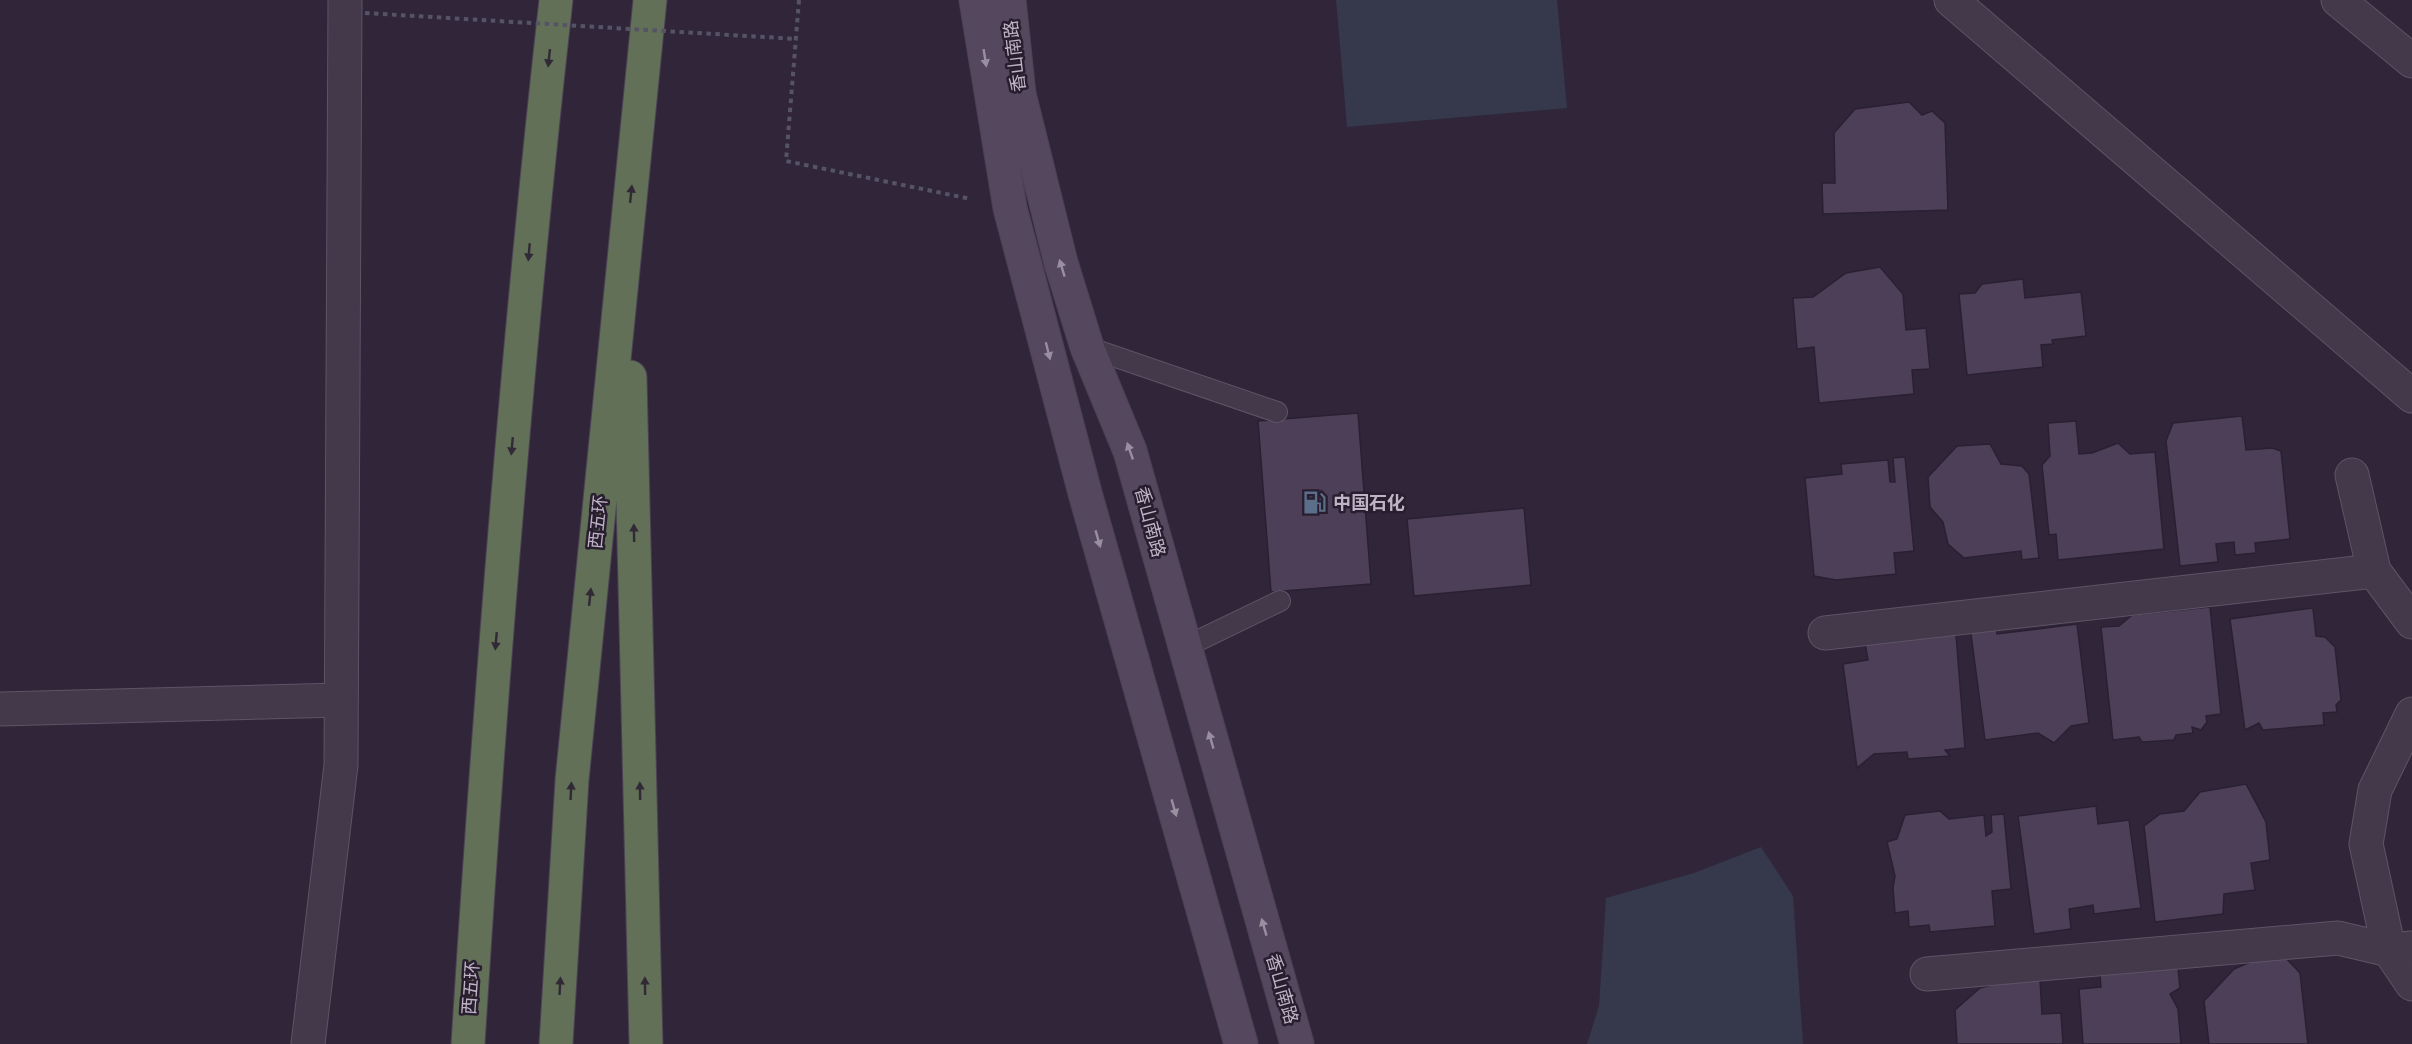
<svg xmlns="http://www.w3.org/2000/svg" width="2412" height="1044" viewBox="0 0 2412 1044" font-family="Rubik,'Noto Sans SC',sans-serif">
  <rect width="100%" height="100%" fill="#31253a"/>
  <path fill="#35394b" d="M1336 0H1557L1567 108 1347 127Z
    M1761 847 1793 896 1803 1044H1587L1599 1006 1606 898 1694 873Z"/>
  <path fill="#4d3f57" stroke="#2a2032" stroke-width="1.5" d="M1909 102 1922 115 1932 111 1945 123 1948 210 1823 214 1822 183H1835L1834 133 1855 109Z
    M1880 267 1903 294 1906 330 1926 328 1930 369 1912 370 1914 394 1819 403 1814 347 1797 349 1793 298 1813 297 1846 273Z
    M2023 279 2025 298 2081 292 2086 336 2052 340 2053 344 2041 345 2043 367 1967 375 1959 294 1975 293 1982 284Z
    M1358 413 1371 584 1271 592 1258 421Z
    M2242 416 2246 450 2272 448 2281 451 2290 539 2255 543 2256 553 2235 555 2234 542 2216 544 2218 562 2180 566 2166 441 2173 423Z
    M2076 421 2079 454 2092 453 2118 443 2130 454 2155 452 2164 549 2058 560 2056 534 2049 535 2042 465 2050 456 2048 423Z
    M1990 444 2001 464 2022 466 2029 474 2039 558 2022 560 2021 551 1964 558 1948 544 1943 522 1930 507 1928 477 1957 446Z
    M1905 457 1914 551 1894 553 1896 574 1836 580 1814 576 1805 478 1842 474 1841 464 1888 460 1890 482H1895L1893 458Z
    M1524 508 1531 585 1414 596 1407 519Z
    M2210 607 2221 714 2206 716 2207 722 2201 730 2192 727 2193 733 2176 735 2174 740 2142 742 2139 737 2113 740 2101 627 2119 626 2132 615Z
    M2313 608 2316 636 2325 637 2335 647 2341 700 2336 705 2337 712 2323 713 2324 725 2263 730 2259 723 2245 730 2230 619Z
    M1994 616 1997 634 2077 624 2089 723 2071 726 2054 743 2038 733 1985 740 1969 619Z
    M1956 635 1965 748 1945 750 1950 756 1908 759 1907 752 1874 754 1857 768 1843 664 1868 660 1864 638Z
    M2246 784 2266 822 2270 860 2251 863 2255 890 2224 894 2223 914 2155 922 2144 826 2160 814 2184 811 2200 792Z
    M2096 806 2098 824 2129 820 2141 908 2094 914 2093 905 2069 909 2071 929 2034 934 2018 816Z
    M1940 811 1949 819 1984 815 1986 836 1992 832 1991 815 2004 814 2011 889 1992 891 1995 926 1930 932 1929 925 1909 927 1908 911 1895 913 1893 888 1895 876 1887 842 1897 839 1905 815Z
    M2283 955 2300 973 2308 1044H2209L2204 1001 2234 969 2262 957Z
    M2178 968 2180 988 2170 994 2178 1009 2181 1044H2083L2079 989 2101 987 2100 975Z
    M2040 979 2042 1014 2061 1013 2063 1044H1957L1955 1010 1980 988 2004 982Z"/>
  <g fill="none" stroke-linecap="round" stroke-linejoin="round">
    <defs>
      <path id="service" d="M1087 347 1277 412
        M1185 647 1280 601"/>
      <path id="minor" d="M1951 0 2412 396
        M2338 0 2412 61
        M2352 475 2374 571 2412 622
        M1825 633 2374 571
        M0 709 341 700
        M2412 714 2375 790 2366 844 2389 950 2412 984
        M1927 974 2338 938 2389 950 2412 948
        M308 1044 341 765 345 0"/>
      <path id="secondary" d="M976 0 1010 208 1085 493 1241 1044
        M1009 0 1019 94 1061 263 1087 347 1130 451 1297 1044"/>
      <path id="motorway" d="M630 377 646 1044
        M468 1044C490 695 517 347 556 0
        M556 1044 572 780 650 0"/>
    </defs>
    <use href="#service" stroke="#5e5466" stroke-width="22"/>
    <use href="#minor" stroke="#5e5466" stroke-width="35"/>
    <use href="#secondary" stroke="#4c4254" stroke-width="35"/>
    <use href="#motorway" stroke="#4b4153" stroke-width="35"/>
    <path stroke="#555366" stroke-width="4" stroke-dasharray="4.5 4.5" stroke-linecap="butt" d="M799 0 786 161 971 199"/>
    <use href="#service" stroke="#43394b" stroke-width="20"/>
    <use href="#minor" stroke="#43394b" stroke-width="33"/>
    <use href="#secondary" stroke="#55475d" stroke-width="33"/>
    <use href="#motorway" stroke="#617057" stroke-width="33"/>
    <path stroke="#555366" stroke-width="4" stroke-dasharray="4.5 4.5" stroke-linecap="butt" d="M365 13 797 39"/>
  </g>
  <defs><path id="oneway-solid" d="M-6-.8H1V-3.2L6.5 0L1 3.2V.8H-6Z" transform="scale(1.5)"/></defs>
  <g fill="#312a36">
    <use href="#oneway-solid" transform="translate(549 58) rotate(96)"/>
    <use href="#oneway-solid" transform="translate(631 194) rotate(-84)"/>
    <use href="#oneway-solid" transform="translate(529 252) rotate(95)"/>
    <use href="#oneway-solid" transform="translate(512 446) rotate(95)"/>
    <use href="#oneway-solid" transform="translate(634 533) rotate(-91)"/>
    <use href="#oneway-solid" transform="translate(590 597) rotate(-84)"/>
    <use href="#oneway-solid" transform="translate(496 641) rotate(95)"/>
    <use href="#oneway-solid" transform="translate(571 791) rotate(-87)"/>
    <use href="#oneway-solid" transform="translate(640 791) rotate(-91)"/>
    <use href="#oneway-solid" transform="translate(560 986) rotate(-87)"/>
    <use href="#oneway-solid" transform="translate(645 986) rotate(-91)"/>
  </g>
  <g fill="#9a8ea1">
    <use href="#oneway-solid" transform="translate(985 58) rotate(81)"/>
    <use href="#oneway-solid" transform="translate(1062 268) rotate(-107)"/>
    <use href="#oneway-solid" transform="translate(1048 351) rotate(76)"/>
    <use href="#oneway-solid" transform="translate(1130 451) rotate(-109)"/>
    <use href="#oneway-solid" transform="translate(1098 539) rotate(74)"/>
    <use href="#oneway-solid" transform="translate(1211 740) rotate(-106)"/>
    <use href="#oneway-solid" transform="translate(1174 808) rotate(74)"/>
    <use href="#oneway-solid" transform="translate(1264 927) rotate(-106)"/>
  </g>
  <defs>
    <symbol id="fuel-bare" viewBox="-9 -9 18 18"><path d="M-5.5-6h7V0h2V4h1.3V-2.5L3-4.5l.8-.8L6-3V5H2.5V1h-1V6h-7ZM-4.2-4.7v3.2H.2V-4.7Z" fill="#5c6f8a" stroke="#281e30" stroke-width="2.5" paint-order="stroke"/></symbol>
  </defs>
  <g fill-rule="evenodd">
    <use href="#fuel-bare" x="1298" y="486" width="33" height="33"/>
  </g>
  <g text-anchor="middle" dominant-baseline="central" stroke-width="5" stroke-linejoin="round" paint-order="stroke">
    <g font-size="18" fill="#bfb4c6" stroke="#281e30">
      <text transform="translate(1015 56) rotate(-97)">香山南路</text>
      <text transform="translate(598 522) rotate(-84)">西五环</text>
      <text transform="translate(1150 522) rotate(75)">香山南路</text>
      <text transform="translate(471 988) rotate(-86)">西五环</text>
      <text transform="translate(1282 989) rotate(74)">香山南路</text>
    </g>
    <g font-size="18" font-weight="bold" fill="#bfb4c6" stroke="#281e30" text-anchor="start">
      <text x="1333" y="503">中国石化</text>
    </g>
  </g>
</svg>
